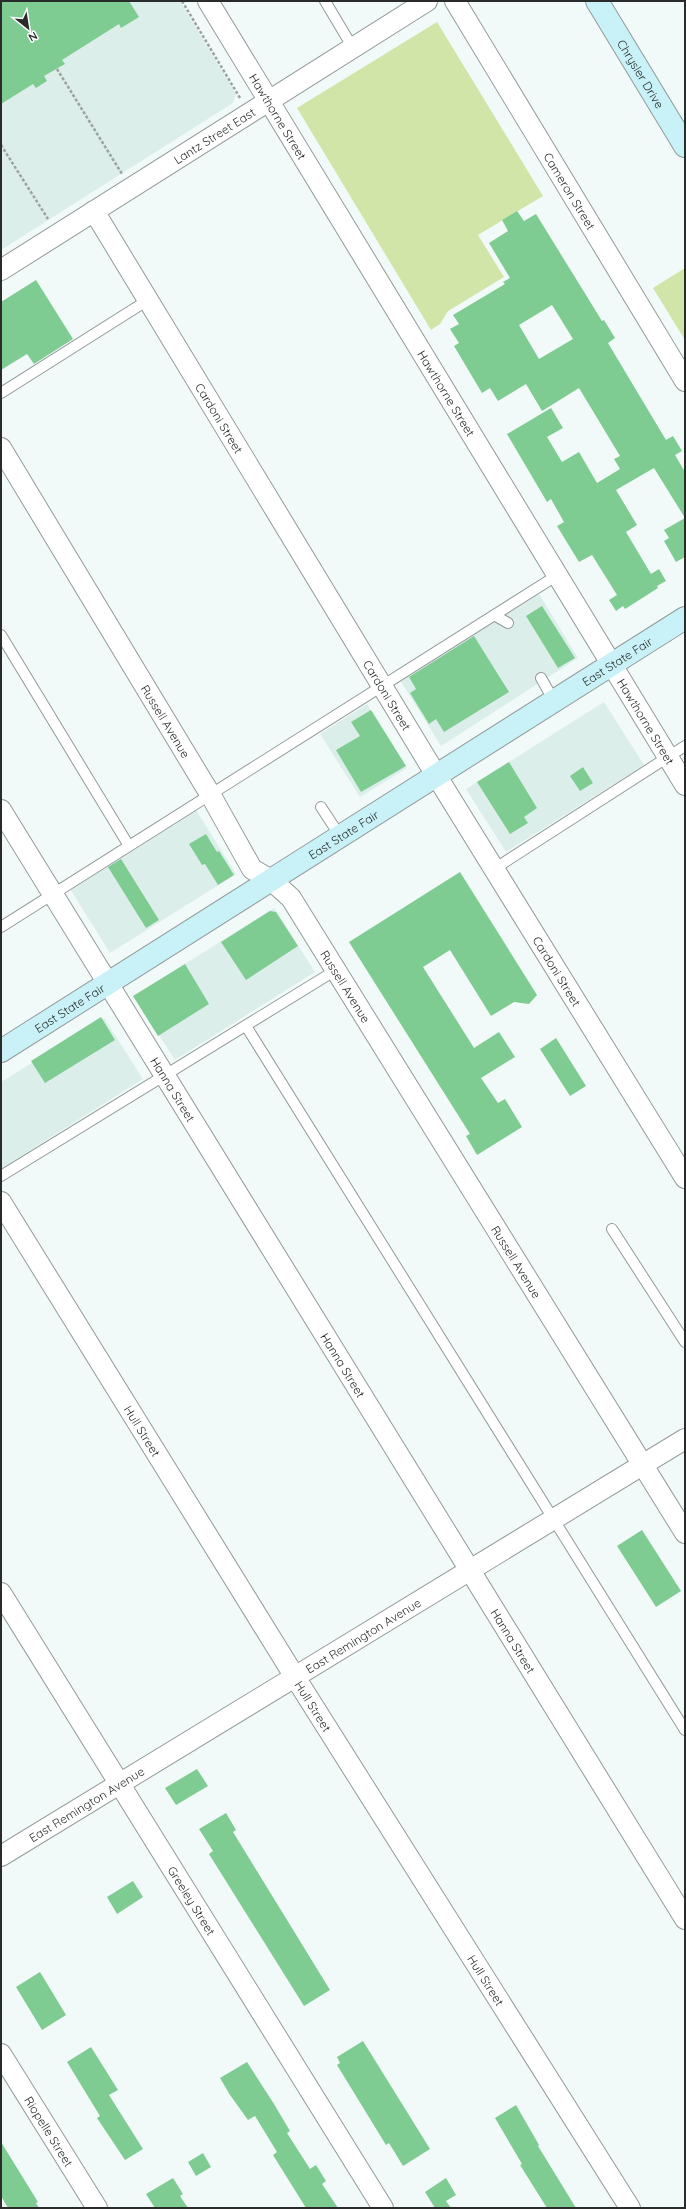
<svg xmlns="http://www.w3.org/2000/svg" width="686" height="2209" viewBox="0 0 686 2209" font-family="Quicksand,sans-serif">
  <rect width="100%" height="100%" fill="#f1faf8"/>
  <path fill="#dceeea" d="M1 1H180L236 94 233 103 1 250Z
    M539 594 578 658 441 746 400 680Z
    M604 702 644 765 506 852 466 789Z
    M367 704 407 768 360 797 320 734Z
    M196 810 236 874 110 953 70 889Z
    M274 908 315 972 175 1060 134 996Z
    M104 1018 143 1079 2 1168 1 1082Z"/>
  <path fill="#d2e5a9" d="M437 22 543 196 478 235 504 277 448 311 440 324 431 330 297 108Z
    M685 268V340L653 288Z"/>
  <path fill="#7fcc93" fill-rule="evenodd" d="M1 1H129L139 17 121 28 119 24 62 60 65 64 44 76 47 81 36 88 33 84 1 104Z
    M517 211 524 221 536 214 602 321 604 320 615 338 608 343 666 440 673 436 682 451 675 455 685 472V557L676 562 664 541 669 538 664 530 685 518 654 468 616 490 637 525 626 532 651 574 659 569 666 581 657 586 658 588 625 609 623 606 616 611 609 600 617 595 592 555 579 562 557 526 564 522 551 499 547 502 507 434 551 408 563 428 547 437 562 462 579 452 597 483 620 469 614 459 620 456 579 388 542 411 526 384 498 401 490 388 482 393 454 346 459 343 450 329 459 324 453 315 505 284 503 282 510 278 489 243 508 231 502 220ZM552 305 573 339 539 359 519 325Z
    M36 280 73 339 34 364 27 354 1 370V302Z
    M542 606 575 658 558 668 526 616Z
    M474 636 509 692 444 732 436 719 429 724 410 693 416 689 409 677Z
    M371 710 406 766 361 792 336 750 360 736 351 722Z
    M509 762 537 808 524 817 528 823 510 834 477 782Z
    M583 767 593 783 580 791 570 776Z
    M206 834 217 852 219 851 234 875 218 885 205 864 202 865 189 844Z
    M121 859 159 920 146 928 108 867Z
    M460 872 537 995 529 1004 514 1002 491 1016 450 950 423 967 474 1048 499 1032 515 1057 481 1078 498 1103 505 1099 522 1127 477 1155 466 1136 470 1134 349 942Z
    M270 911 276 912 298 946 246 980 221 942Z
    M185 964 209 1004 158 1036 133 996Z
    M101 1017 115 1040 45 1083 31 1061Z
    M556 1038 586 1086 570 1096 540 1049Z
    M642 1530 681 1591 656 1607 617 1546Z
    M197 1769 208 1786 176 1805 165 1788Z
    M226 1813 236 1830 233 1832 330 1990 304 2006 209 1854 213 1851 199 1829Z
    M133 1881 143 1897 117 1914 107 1897Z
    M40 1972 66 2015 42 2030 16 1987Z
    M363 2041 430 2149 403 2166 389 2143 386 2145 337 2065 340 2063 337 2057Z
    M91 2047 118 2090 109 2095 143 2149 125 2160 97 2118 100 2116 67 2062Z
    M247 2062 274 2104 290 2131 287 2133 310 2169 316 2165 326 2181 322 2184 338 2208H306L273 2155 277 2152 255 2116 248 2120 230 2095 220 2078Z
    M516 2105 539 2145 538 2146 576 2208H547L520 2165 522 2164 495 2118Z
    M1 2142 38 2202 36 2203 39 2208H8L1 2196Z
    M203 2153 211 2167 196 2176 188 2162Z
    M173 2178 183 2194 180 2196 188 2208H155L146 2194Z
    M446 2178 456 2195 446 2201 451 2208H435L425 2192Z"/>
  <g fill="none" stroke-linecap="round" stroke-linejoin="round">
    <defs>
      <path id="lane" d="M325 1 353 48
        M1 393 148 300
        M494 615 508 623
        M1 635 129 846
        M541 678 554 701
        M321 807 340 836
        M494 869 685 746
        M1 927 556 576
        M246 1026 685 1730
        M1 1176 336 970
        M612 1229 685 1342"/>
      <g id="street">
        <path id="s1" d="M208 1 685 785"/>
        <path id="s2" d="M455 1 685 381"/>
        <path id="s3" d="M94 211 436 775 685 1178"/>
        <path id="s4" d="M1 270 427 1"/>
        <path id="s5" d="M1 448 210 794 252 869 271 880 291 898 685 1533"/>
        <path id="s6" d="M1 810 685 1919"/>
        <path id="s7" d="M1 1202 295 1677 630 2208"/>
        <path id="s8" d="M1 1593 383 2208"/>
        <path id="s9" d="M1 1856 685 1439"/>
        <path id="s10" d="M1 2054 97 2208"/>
      </g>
      <g id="secondary">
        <path id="s11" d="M597 1 685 146"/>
        <path id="s12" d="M1 1051 685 618"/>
      </g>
    </defs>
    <use href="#lane" stroke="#939b99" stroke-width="12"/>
    <use href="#street" stroke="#939b99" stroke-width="22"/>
    <use href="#secondary" stroke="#939b99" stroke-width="24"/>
    <path stroke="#9ca3a1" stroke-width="2.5" stroke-dasharray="3 2" stroke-linecap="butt" d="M182 1 240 98
      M57 69 122 174
      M1 145 48 219"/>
    <use href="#lane" stroke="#fff" stroke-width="10"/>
    <use href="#street" stroke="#fff" stroke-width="20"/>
    <use href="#secondary" stroke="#c8f2f8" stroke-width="22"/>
  </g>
  <g text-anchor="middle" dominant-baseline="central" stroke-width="3" stroke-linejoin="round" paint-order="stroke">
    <g font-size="12" fill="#292c2b" stroke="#fff">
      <text stroke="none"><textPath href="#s11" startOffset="85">Chrysler Drive</textPath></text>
      <text stroke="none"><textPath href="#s1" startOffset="135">Hawthorne Street</textPath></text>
      <text stroke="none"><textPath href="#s4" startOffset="252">Lantz Street East</textPath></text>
      <text stroke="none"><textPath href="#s2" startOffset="222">Cameron Street</textPath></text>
      <text stroke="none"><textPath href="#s1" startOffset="459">Hawthorne Street</textPath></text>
      <text stroke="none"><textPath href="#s3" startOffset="242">Cardoni Street</textPath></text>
      <text stroke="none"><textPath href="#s12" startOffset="729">East State Fair</textPath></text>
      <text stroke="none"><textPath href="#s3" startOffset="566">Cardoni Street</textPath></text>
      <text stroke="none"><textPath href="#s5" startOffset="319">Russell Avenue</textPath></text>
      <text stroke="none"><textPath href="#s1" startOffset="843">Hawthorne Street</textPath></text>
      <text stroke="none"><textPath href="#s12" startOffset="405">East State Fair</textPath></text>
      <text stroke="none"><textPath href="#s3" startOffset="890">Cardoni Street</textPath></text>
      <text stroke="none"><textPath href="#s5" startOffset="643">Russell Avenue</textPath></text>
      <text stroke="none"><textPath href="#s12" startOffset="81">East State Fair</textPath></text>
      <text stroke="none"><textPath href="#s6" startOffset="328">Hanna Street</textPath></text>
      <text stroke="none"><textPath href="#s5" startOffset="967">Russell Avenue</textPath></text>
      <text stroke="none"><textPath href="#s6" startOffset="652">Hanna Street</textPath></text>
      <text stroke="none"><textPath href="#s7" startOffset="269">Hull Street</textPath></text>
      <text stroke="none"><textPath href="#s9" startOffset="424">East Remington Avenue</textPath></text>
      <text stroke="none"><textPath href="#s6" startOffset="976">Hanna Street</textPath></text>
      <text stroke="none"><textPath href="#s7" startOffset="593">Hull Street</textPath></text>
      <text stroke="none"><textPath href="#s9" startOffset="100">East Remington Avenue</textPath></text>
      <text stroke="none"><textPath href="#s8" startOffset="362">Greeley Street</textPath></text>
      <text stroke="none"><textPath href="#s7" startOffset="917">Hull Street</textPath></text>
      <text stroke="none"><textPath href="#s10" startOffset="91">Riopelle Street</textPath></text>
    </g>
  </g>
  <rect width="686" height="2209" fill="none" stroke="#292c2b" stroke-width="4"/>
  <g transform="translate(28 28) rotate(150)" stroke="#ffffff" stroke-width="3" paint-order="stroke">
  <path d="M0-3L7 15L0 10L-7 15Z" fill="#292c2b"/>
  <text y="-6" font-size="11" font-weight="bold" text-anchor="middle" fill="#292c2b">N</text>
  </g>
</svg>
